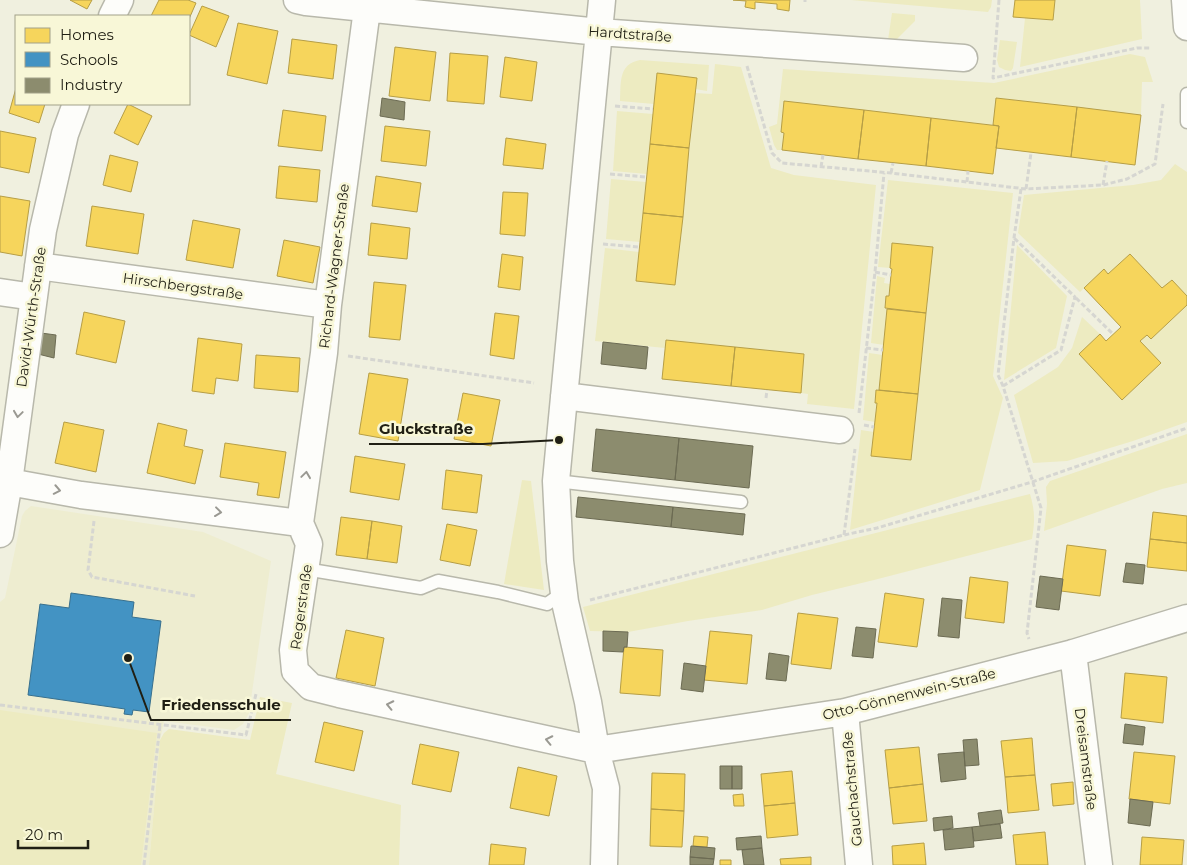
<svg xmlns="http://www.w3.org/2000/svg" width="1187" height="865" viewBox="0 0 1187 865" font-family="Montserrat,sans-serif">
  <rect width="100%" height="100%" fill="#f0f0df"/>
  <path fill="#eeedd0" d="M31 506 203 532 271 561 249 713 243 724 234 730 164 721 160 740 149 865H0V602L5 598 22 516 25 511Z"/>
  <path fill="#edebc1" d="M851 0H992L991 7 988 12Z
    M1055 0H1140L1142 39 1020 67 1025 18 1053 20Z
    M892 13 915 15V21L893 43 888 40Z
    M1000 40 1017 42 1013 68 1011 71 1005 70 999 67 997 60Z
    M1130 54 1145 57 1153 82H1142L1141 115 997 98 993 125 784 101 781 132 784 133 782 150H777L774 145 769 127 777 124 783 69 994 83Z
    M640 60 709 65 707 91 695 89 696 78 657 73 654 104 620 101C621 83 618 64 640 60Z
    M715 64 741 67 771 168 794 175 876 185 854 409 807 404 808 394 801 393 804 354 666 340 665 348 595 341 605 248 639 252 636 281 675 285 695 93 712 94Z
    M617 111 653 114 647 174 613 171Z
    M1175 164 1187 172V296L1172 280 1162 288 1130 254 1108 274 1104 269 1080 292 1018 233 1024 195 1133 185 1161 180Z
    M611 179 646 182 640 242 606 239Z
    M888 180 1013 193 993 376 1003 398 980 490 850 530 861 430 874 432 872 456 911 460 933 248 893 243 890 268 878 267Z
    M1017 245 1067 296 1056 348 1004 380Z
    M877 276 885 278 884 283 890 284 889 296 886 297 885 308 887 309 884 345 871 343Z
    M1187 305V422L1133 441 1067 461 1033 463 1014 395 1058 367 1072 348 1082 317 1100 334 1079 354 1122 400 1161 364 1140 341 1147 335 1151 339Z
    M869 353 883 355 879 390H876L875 403H877L875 422 863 420Z
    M1187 434V483L1162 489 1044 531 1047 504 1046 487 1050 481Z
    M522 480 531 481 544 590 504 584Z
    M1030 494C1035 511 1035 521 1032 539L874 580 812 595 762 610 688 621 628 632 590 631 583 607Z
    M260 697 292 703 276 774 401 805 399 865H149L160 740 164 733 169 729 250 740Z
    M0 710 157 733 141 865H0Z"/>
  <path fill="#f6d55c" stroke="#b69e46" d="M70 0H92L87 9Z
    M159 0H188L196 3 189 19V16H151Z
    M733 0H790L789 11 777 9V4L755 2V9L745 7 746 1Z
    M1015 0H1055L1053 20 1013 17Z
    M202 6 229 16 216 47 189 35Z
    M238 23 278 31 267 84 227 75Z
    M292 39 337 45 333 79 288 73Z
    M395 47 436 52 430 101 389 96Z
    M450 53 488 56 484 104 447 101Z
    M505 57 537 62 532 101 500 97Z
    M657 73 697 78 689 148 650 144Z
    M16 88V104H45L39 123 9 113Z
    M996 98 1077 107 1071 157 996 148 999 126 993 125Z
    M784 101 864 110 858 159 782 150 784 133 781 132Z
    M128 104 152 116 138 145 114 133Z
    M1077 107 1141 115 1135 165 1071 157Z
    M283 110 326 116 322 151 278 146Z
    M864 110 931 118 926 166 858 159Z
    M931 118 999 126 993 174 926 166Z
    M385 126 430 131 426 166 381 161Z
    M0 131 36 138 29 173 0 167Z
    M506 138 546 144 543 169 503 165Z
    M650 144 689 148 683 217 643 213Z
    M110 155 138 162 131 192 103 185Z
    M279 166 320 170 317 202 276 198Z
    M376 176 421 183 417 212 372 206Z
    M503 192 528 193 525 236 500 234Z
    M0 196 30 201 22 256 0 252Z
    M92 206 144 214 138 254 86 246Z
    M643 213 683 217 675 285 636 281Z
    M193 220 240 229 233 268 186 260Z
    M371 223 410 228 407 259 368 255Z
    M284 240 320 247 313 283 277 276Z
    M892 243 933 247 926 313 885 308 886 296H889L891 275 892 269 890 268Z
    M502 254 523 257 520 290 498 287Z
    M1130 254 1162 288 1172 280 1187 296V305L1151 339 1147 335 1140 341 1161 363 1122 400 1079 354 1100 334 1106 341 1121 327 1084 288 1104 269 1108 274Z
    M374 282 406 285 400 340 369 337Z
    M887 309 926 313 918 394 879 390Z
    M84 312 125 321 116 363 76 354Z
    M495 313 519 316 514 359 490 355Z
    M198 338 242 344 238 381 216 378 214 394 192 391Z
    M666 340 735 347 731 386 662 379Z
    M735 347 804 354 801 393 731 386Z
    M256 355 300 358 298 392 254 388Z
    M369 373 408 379 398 441 359 434Z
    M876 390 918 394 911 460 871 456 877 403H875Z
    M463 393 500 400 491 446 454 439Z
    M64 422 104 430 96 472 55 463Z
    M158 423 187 430 184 446 203 450 195 484 147 473Z
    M225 443 286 452 279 498 257 495 259 483 220 477Z
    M355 456 405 464 399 500 350 492Z
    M446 470 482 475 477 513 442 509Z
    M1153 512 1187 516V543L1150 539Z
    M341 517 372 521 367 559 336 555Z
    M372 521 402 526 397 563 367 559Z
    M447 524 477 530 470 566 440 560Z
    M1150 539 1187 543V571L1147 567Z
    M1067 545 1106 550 1100 596 1061 591Z
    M970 577 1008 582 1004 623 965 618Z
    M885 593 924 599 917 647 878 642Z
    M798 613 838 618 831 669 791 664Z
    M346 630 384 638 375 686 336 678Z
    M710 631 752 635 747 684 704 680Z
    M624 647 663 650 660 696 620 693Z
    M1125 673 1167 677 1163 723 1121 718Z
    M324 722 363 731 354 771 315 762Z
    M1032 738 1035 775 1005 777 1001 741Z
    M420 744 459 752 451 792 412 784Z
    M919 747 923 784 889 788 885 750Z
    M1134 752 1175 756 1170 804 1129 799Z
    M518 767 557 776 549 816 510 808Z
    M792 771 795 803 764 806 761 774Z
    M652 773 685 774 684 811 651 809Z
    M1035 775 1039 810 1008 813 1005 777Z
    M1073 782 1074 804 1053 806 1051 784Z
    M923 784 927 821 893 824 889 788Z
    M743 794 744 806H734L733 795Z
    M795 803 798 835 767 838 764 806Z
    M651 809 684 811 682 847 650 846Z
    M1045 832 1048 865H1016L1013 835Z
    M694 836 708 837 707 847 693 846Z
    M1142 837 1184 840 1182 865H1140Z
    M924 843 926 865H893L892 846Z
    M491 844 526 848 524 865H489Z
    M811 857V865H781L780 859Z
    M720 860H731V865H720Z"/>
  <path fill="#4393c3" stroke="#38708e" d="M71 593 134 602 132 617 161 621 149 712 133 710 132 715 124 714 125 709 28 695 40 604 69 608Z"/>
  <path fill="#8c8c6e" stroke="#6c6b53" d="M382 98 405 102 404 120 380 116Z
    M41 333 56 335 54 358 38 354Z
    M603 342 648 347 646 369 601 364Z
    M596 429 679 438 675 480 592 471Z
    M679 438 753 446 749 488 675 480Z
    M578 497 673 507 671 527 576 517Z
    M673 507 745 514 743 535 671 527Z
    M1126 563 1145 565 1143 584 1123 582Z
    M1040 576 1063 579 1059 610 1036 607Z
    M942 598 962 600 959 638 938 636Z
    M856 627 876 629 873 658 852 656Z
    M603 631 628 632 627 647H624L623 652 603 651Z
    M769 653 789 656 786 681 766 679Z
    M684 663 706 666 703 692 681 689Z
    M1125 724 1145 727 1143 745 1123 743Z
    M977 739 979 765 965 766 963 740Z
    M964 752 966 779 941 782 938 754Z
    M720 766H732V789H720Z
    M732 766H742V789H732Z
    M1130 799 1153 802 1150 826 1128 823Z
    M1001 810 1003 823 980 826 978 813Z
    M952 816 953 828 934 831 933 818Z
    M1000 824 1002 838 974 841 972 827Z
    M972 827 974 847 945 850 943 830Z
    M761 836 762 848 737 850 736 838Z
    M691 846 715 848 714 859 690 857Z
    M762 848 764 865H744L742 850Z
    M690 857 714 859 713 865H690Z"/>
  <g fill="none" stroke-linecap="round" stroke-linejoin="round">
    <defs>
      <path id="service" d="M1187 94V122
        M556 481 741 502
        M305 569 421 588 438 581 498 592 547 604 564 592"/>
      <path id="minor" d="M297 0 306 2 599 32 964 58
        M602 0 556 481 560 561 565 602 588 702 596 750 606 788 604 865
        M1185 0 1187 27
        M112 16 120 0
        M38 266 328 305
        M0 292 34 297
        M564 396 840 430
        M9 482 81 495 300 523
        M300 523 309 544 293 650 295 671 311 687 339 694 596 750 845 712 1073 653 1187 618
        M300 523 324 353 328 305 367 9
        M0 534 9 482 43 230 65 134 76 104
        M1073 653 1099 865
        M845 712 859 865"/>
    </defs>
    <use href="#service" stroke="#b8b8ab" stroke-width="15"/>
    <use href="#minor" stroke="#b8b8ab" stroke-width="29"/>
    <path stroke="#d6d6d1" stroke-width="3" stroke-dasharray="5 2.5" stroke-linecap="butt" d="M999 0 993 78 1137 48H1151
      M805 2V0
      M747 66 772 153 782 163 891 173 1026 189 1103 185 1127 179 1155 164 1163 104
      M615 106 653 109
      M821 167 823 155
      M891 173 893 163
      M610 174 646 177
      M967 182 968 171
      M1103 185 1107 161
      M1021 189 1014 238 998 375 1003 386 1041 508 1027 633 1029 639
      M1026 189 1031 153
      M603 244 639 247
      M875 272 891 275
      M1076 298 1113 334
      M866 348 883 350
      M348 356 534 383
      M1003 386 1061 350 1075 297 1014 238
      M766 398 767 390
      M859 413 875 272 884 173
      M864 425 874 427
      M94 521 88 570 92 577 195 596
      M844 535 855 449
      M590 600 844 535 877 528 1032 482 1187 428
      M0 705 246 735 256 694
      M144 865 160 725"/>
    <use href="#service" stroke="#fdfdfa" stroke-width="12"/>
    <use href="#minor" stroke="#fdfdfa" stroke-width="26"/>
  </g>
  <defs><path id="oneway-chevron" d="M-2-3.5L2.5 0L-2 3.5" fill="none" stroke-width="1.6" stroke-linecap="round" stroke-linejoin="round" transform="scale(1.25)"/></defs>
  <g stroke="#9a9992">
    <use href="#oneway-chevron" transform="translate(18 414) rotate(98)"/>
    <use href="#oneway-chevron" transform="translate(306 475) rotate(-82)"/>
    <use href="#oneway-chevron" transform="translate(57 490) rotate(11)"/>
    <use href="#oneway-chevron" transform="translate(218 512) rotate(7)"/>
    <use href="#oneway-chevron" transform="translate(390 705) rotate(-168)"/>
    <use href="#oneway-chevron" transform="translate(549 740) rotate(-168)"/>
  </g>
  <g text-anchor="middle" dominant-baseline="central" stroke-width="5" stroke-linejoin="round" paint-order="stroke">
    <g font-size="14" fill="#201f14" stroke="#f8f7d7">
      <text transform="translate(630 34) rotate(4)">Hardtstraße</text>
      <text transform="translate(334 266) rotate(-83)">Richard-Wagner-Straße</text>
      <text transform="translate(183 286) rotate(8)">Hirschbergstraße</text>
      <text transform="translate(31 317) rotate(-82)">David-Würth-Straße</text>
      <text transform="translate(301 607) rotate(-82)">Regerstraße</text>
      <text transform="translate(909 694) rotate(-14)">Otto-Gönnenwein-Straße</text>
      <text transform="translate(1086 759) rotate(83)">Dreisamstraße</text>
      <text transform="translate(852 789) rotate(-95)">Gauchachstraße</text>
    </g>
  </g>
  <path fill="none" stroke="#201f14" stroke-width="2" d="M559 440L483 444H369M128 658L151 720H291"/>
  <g fill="#201f14" stroke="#f8f7d7" stroke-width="2">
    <circle cx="559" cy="440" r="5"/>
    <circle cx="128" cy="658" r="5"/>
  </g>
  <g font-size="15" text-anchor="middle" font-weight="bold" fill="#201f14" stroke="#f8f7d7" stroke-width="5" stroke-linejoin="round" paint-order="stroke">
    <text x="426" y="434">Gluckstraße</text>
    <text x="221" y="710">Friedensschule</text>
  </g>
  <rect x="15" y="15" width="175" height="90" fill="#f8f7d7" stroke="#a2a189"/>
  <rect x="25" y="28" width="25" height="15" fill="#f6d55c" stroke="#a2a189"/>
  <text x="60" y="40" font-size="15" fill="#201f14">Homes</text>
  <rect x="25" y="52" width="25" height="15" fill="#4393c3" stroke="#a2a189"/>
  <text x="60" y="65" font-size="15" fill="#201f14">Schools</text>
  <rect x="25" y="78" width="25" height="15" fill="#8c8c6e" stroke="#a2a189"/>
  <text x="60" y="90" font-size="15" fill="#201f14">Industry</text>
  <path d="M18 840v8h70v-8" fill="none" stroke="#201f14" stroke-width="2.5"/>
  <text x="25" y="840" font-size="15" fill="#201f14" stroke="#f8f7d7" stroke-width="4" paint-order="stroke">20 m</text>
</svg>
